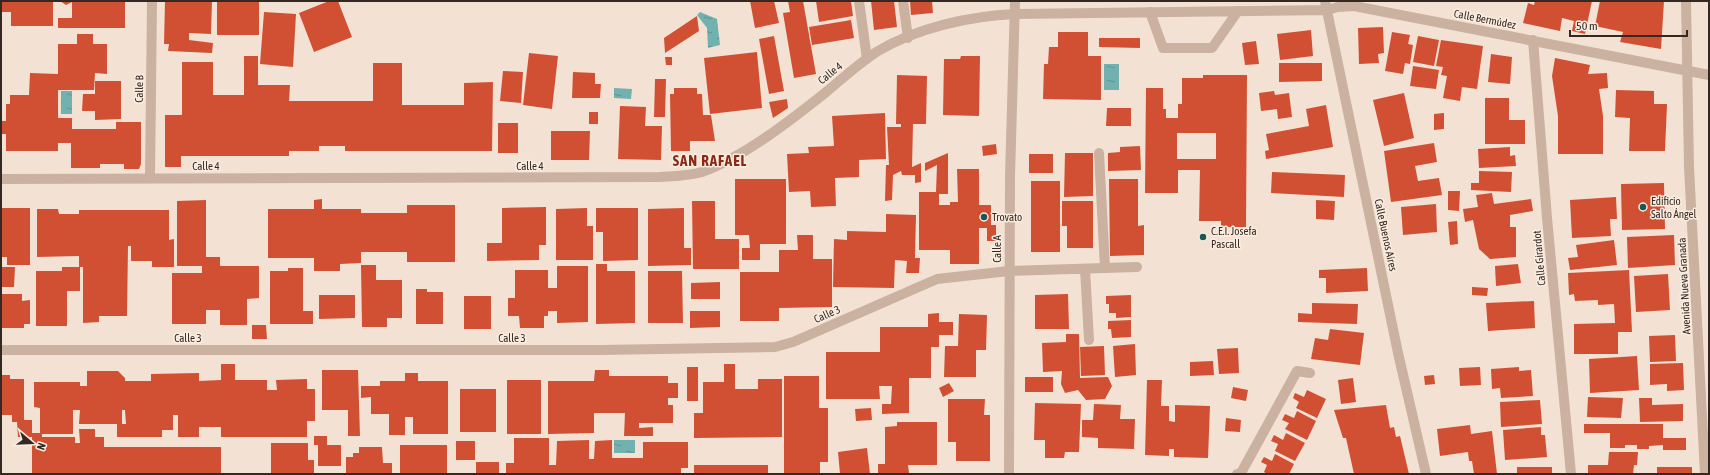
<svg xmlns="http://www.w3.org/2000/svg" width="1710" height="475" viewBox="0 0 1710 475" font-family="'Asap Condensed',sans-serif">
  <defs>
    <pattern id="water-ripples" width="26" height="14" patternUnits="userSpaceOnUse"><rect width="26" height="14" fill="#71b2b1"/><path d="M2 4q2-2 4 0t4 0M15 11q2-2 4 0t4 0" fill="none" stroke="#5e9190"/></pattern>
  </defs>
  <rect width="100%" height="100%" fill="#f3e2d4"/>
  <path fill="url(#water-ripples)" d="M700 12 717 19 720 45 708 48 707 28 697 15Z
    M1104 64H1119V90H1104Z
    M614 88 632 89 631 99 614 98Z
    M61 91H72V114H61Z
    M614 440H635V453H614Z"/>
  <path fill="#d15033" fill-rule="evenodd" d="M2 1H53V26H11V12H2Z
    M60 1H125V28H58V18H72V2L66 5Z
    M165 1H212L211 34 189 33V40L213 43 212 53 168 51 169 44H164Z
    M217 1H259V35H217Z
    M329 1H338L352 37 314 52 299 13Z
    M750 1H774L779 23 755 28Z
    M788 1H803L816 74 794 78 783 13 790 12Z
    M816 1H851L853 16 819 22Z
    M871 1H894L897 27 874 30Z
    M910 1H932L933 13 911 15Z
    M1535 1H1592L1585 34 1572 31 1574 21 1562 18 1560 31 1523 23 1528 3 1534 5Z
    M1600 1H1664L1661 49 1620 42 1623 32 1595 26Z
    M264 12 296 14 293 67 260 64Z
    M697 16 699 31 665 53 664 38Z
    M851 20 854 38 812 45 809 27Z
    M1383 27 1384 53 1378 54 1379 63 1359 64 1358 28Z
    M1311 30 1313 56 1280 60 1277 34Z
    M1058 32H1088V56H1101V100L1043 99 1044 64H1048L1049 47H1058Z
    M1392 32 1410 35 1408 44 1413 45 1410 64 1405 63 1403 74 1385 71Z
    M77 34H93V44H107V74L95 73 94 90H58V118H72V129H116V122H141V164L139 169H124V164H100V168H71V143H58V151H6V134H1V121H6V104H10V95H29L30 73 58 74V44H77Z
    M774 36 784 91 769 94 759 39Z
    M1418 36 1439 40 1434 66 1413 62Z
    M1099 38H1140V48L1099 47Z
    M1441 40 1483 46 1477 89 1462 87 1460 101 1443 98 1447 76 1441 75 1443 67 1436 66Z
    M1256 41 1259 64 1245 65 1242 43Z
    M757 52 762 108 710 114 704 58Z
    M529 53 558 56 552 109 523 105Z
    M1491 54 1512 57 1510 84 1488 82Z
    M244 56H258V85H290L289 101H373V63H402V105H464V83L493 82 492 151H345V146H319V151H289V156H181V167H165V115H182V62H213V95H244Z
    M961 56H980L979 116 943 115 944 59H960Z
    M665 57H672V65H666Z
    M1555 58 1590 65 1588 74 1607 73 1608 88 1599 89 1603 116V154H1558V116L1552 76Z
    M1279 63H1322V81L1279 82Z
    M1413 66 1439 70 1436 89 1410 86Z
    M503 71 523 72 521 103 500 101Z
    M573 72 595 73V84H601L600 98H572Z
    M897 75 927 76 926 124H913L912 167 921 163V182L915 183V175H902L901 171 893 175 892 200 885 201 886 165H889L887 127H901V124H896Z
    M1203 75H1247L1246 227H1221V221H1199L1200 170H1178V193H1145L1146 88H1163V109H1166V118H1178V104H1182V78H1203ZM1177 133H1216V159H1177Z
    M655 79H666L665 117H654Z
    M95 81H121V119L95 120V111H82L83 94H95Z
    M674 88H697V94H702L703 115H711L715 141H690V151H671L670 94H674Z
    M1616 90 1654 91V104H1667L1665 151H1629L1630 118 1615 117Z
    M1274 91 1275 95 1289 93 1292 117 1278 119 1277 109 1261 111 1259 93Z
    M1404 93 1414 138 1384 146 1373 100Z
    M1485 98H1509V120H1525V144H1485Z
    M787 99 788 108 773 118 769 102Z
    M1326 105 1333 147 1266 159 1265 151 1269 150 1266 134 1309 126 1306 109Z
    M620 106 646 107 645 126H662L661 160 618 159Z
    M1107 108H1131V126H1106Z
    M589 112H598V124H589Z
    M885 113 886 159 859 160V177L835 178 836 206 811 207 810 191 789 192 787 154 809 153 808 147 834 146 832 116Z
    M1444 113V129L1434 130V114Z
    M498 123H518V153H498Z
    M551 131H590L589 160H551Z
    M1434 143 1437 162 1415 166 1418 181 1439 178 1442 195 1391 202 1384 151Z
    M996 144 997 154 983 156 982 146Z
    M1140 146 1141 170 1108 171V153L1120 152V147Z
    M1510 147V156L1515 155 1516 166 1479 168 1478 149Z
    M948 153V194H939V205H950V202H958L957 169H979V205H991V225H996V241H987V228H979V264H950V250H919V192H936L937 165 925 171V163Z
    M1065 153H1093V196L1064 197Z
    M1029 154H1053V173H1029Z
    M1479 171 1512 172 1511 192 1471 190V183H1479Z
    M1272 172 1345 175 1344 197 1271 193Z
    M735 179H786V244H760V260H742V248H750L749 235H735Z
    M1109 179H1138V226L1144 225V255L1110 256Z
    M1031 181H1060V252H1031Z
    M1664 183 1665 229 1622 230 1621 184Z
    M1448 191H1460L1459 211 1448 210Z
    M1492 193 1494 204 1531 199 1533 211 1510 215V227H1516V257L1490 259 1479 249 1473 220 1465 222 1463 209 1478 207 1476 195Z
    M1616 197 1617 219H1610L1611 236 1572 238 1570 200Z
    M322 199V209H361V213H407V205H455V262H407V252H361V263L340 264V271H314V258H268V209H314V200Z
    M206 200V257H220V266H259V298L247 299V325H220V310H206V324H172V273H202V266H177V201Z
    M1316 200 1335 201 1334 220 1316 219Z
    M692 201H715V239H739V269H693Z
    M1062 201H1093V248H1067V226H1062Z
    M1436 204 1437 232 1403 235 1401 207Z
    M546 207V245H539V260L487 261V243H502V208Z
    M1 208H30V265H7V257H1Z
    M587 208V226H593V260H556V209Z
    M596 208H638V260L603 261V232H596Z
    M684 208V248H691V265L648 266V209Z
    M37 209H58L59 214H79V210H169V240L174 239V267H152V261H131V246H128L127 316H99V322L83 323V267H79V256L37 257Z
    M886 214 916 215 915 258H920L919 273H906L907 261 895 260 894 288 833 287 834 239 847 240V231L886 232Z
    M1457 221 1458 244 1450 245 1448 222Z
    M797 235H813V259H832V307L779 308V321H740V272H779V250H798Z
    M1674 235 1675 265 1628 268 1627 237Z
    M1614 240 1617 265 1570 270 1568 258 1578 257 1576 245Z
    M596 264H607V271H635V323L596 324Z
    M1518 264 1521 283 1496 286 1495 266Z
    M361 265H376V280H402V318H387V327H362Z
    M557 266H588V322L557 323V311H548V316H544V328H520L519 316H508V298H515V270H548V288H557Z
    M1 267H15L14 287H1Z
    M62 267H80V291H67V326H36V271H62Z
    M288 268H303V311H313V324H270V271H288Z
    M1367 268 1368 291 1326 293V278H1319V270Z
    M1629 270 1632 332H1618V354H1574V324L1615 323 1614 304 1598 305V300L1575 301 1574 294 1569 295 1568 273Z
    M648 271H682L683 323H648Z
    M1668 274 1670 310 1636 312 1634 276Z
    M720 282V299H691V283Z
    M1472 287 1488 288 1487 296 1472 295Z
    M416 289H427V292H443V324H416Z
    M1 294H22V301L30 300V324H24V328H1Z
    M1068 294 1069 329H1035V295Z
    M319 295H355V318L319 319Z
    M1131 295V317L1116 318V313H1109V304H1106V296Z
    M464 296H491V329H464Z
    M1534 301 1535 328 1488 331 1486 303Z
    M1312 303 1358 304 1357 324 1298 322V313L1312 314Z
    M690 311H720V327L690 328Z
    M939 313V322H953V335H939V347H931V378H909V413L882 414V404H891L892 386H879L880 399H826V352H880V327H928V314Z
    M959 314 987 315 986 350H976V377H944L945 346H958Z
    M1131 320V337L1112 338 1111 329H1108V321Z
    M252 325H266L267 339H252Z
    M1330 329 1364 333 1360 365 1311 359 1315 338 1328 340Z
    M1066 334H1079L1080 378 1108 377 1112 386 1105 399 1086 400 1078 390 1065 393 1061 384 1062 371 1043 372 1042 343 1066 342Z
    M1675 335 1676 361 1650 362 1649 336Z
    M1135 344 1136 375 1115 377 1113 346Z
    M1104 346 1105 375 1081 376 1080 347Z
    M1238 348 1239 373 1219 374 1217 349Z
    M1637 356 1639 390 1590 393 1589 359Z
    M1213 361 1214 375 1190 376V362Z
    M1683 363 1684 390 1667 391V384L1650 385V364Z
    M221 364H235V380H267V390H277L276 380 307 379V389H315V421H307V437H221V427H199V437H178V415H173V430H162V437H117V424H79L80 410H73V434H42V437H75V443H80L79 429H95V437H104V447H221V474H32V437H18L17 422H12V415H1V375H10V379H24V420H32V433H40V408L34 407V382H80V386H87V371H118L125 378V381H151V374L199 373V381L221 380ZM122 410H125L126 424H122Z
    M724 364H735V389H758V379H782V437L694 438V413H703V382H724Z
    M687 367H698V401H687Z
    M1480 367 1481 385 1460 386 1459 368Z
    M1519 367V371L1531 370 1533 396 1501 398 1500 388 1492 389 1491 369Z
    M322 370H358L360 436H348V410H322Z
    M595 370H609V376H668V383H678V398H668V405H673V423H639V428L653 427V436H624L625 413H594V433L548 434V381H594Z
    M405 373H418V381H448V434H413V417H405V435H389V414H371V397L361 398V386H380V381H405Z
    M1434 375 1435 384 1425 385 1424 376Z
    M784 376H819V408H828V462H820V474H784Z
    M1025 377H1053V392H1025Z
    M1353 378 1356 402 1341 404 1338 380Z
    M507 380H541V434H507Z
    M1147 380H1162L1161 406H1169V421L1175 422V405L1210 406 1208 458 1174 457V449H1169V456L1145 455Z
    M949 383 954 391 943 397 939 388Z
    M1233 387 1248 390 1246 401 1231 398Z
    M460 389H496V432H460Z
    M1307 390 1326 399 1317 418 1296 408 1299 402 1293 398 1295 393 1304 397Z
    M1588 397 1623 398 1621 418 1587 417Z
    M1639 398H1652V405L1683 404V421L1640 422Z
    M948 399H985L984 415H990V461H956V442H948Z
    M1540 400 1542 424 1501 427 1500 402Z
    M1035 403 1081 404 1079 452H1065L1064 458H1045V440H1034Z
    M1094 404 1121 405 1120 419H1135L1134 449 1098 448V438L1082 437V420H1093Z
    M1386 405 1390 428 1394 427 1396 437 1400 436 1409 474H1354L1346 438H1343L1334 410Z
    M871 408 872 420 856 421 855 409Z
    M1297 411 1316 421 1307 440 1285 429 1289 423 1282 420 1285 414 1294 418Z
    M1226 418 1241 420 1240 432 1225 431Z
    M897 422H937V465H908L909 473 878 474V464H885V427L897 426Z
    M1584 424H1663V438H1686V450H1663V445L1649 446V449H1637V445H1625V448H1610V433H1584Z
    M1470 425 1471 434 1492 431 1497 474H1474L1472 461H1469L1468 452 1440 456 1437 429Z
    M1541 427V435H1545L1547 457 1505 460 1503 430Z
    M1286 433 1305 443 1295 461 1275 451 1278 444 1271 441 1274 435 1283 440Z
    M314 436H327V445H341V466H318V445H314Z
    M514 438H549V465H556L557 441 589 440V459H594L595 441 612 440V458H643V442H688V468H681V474H506V463H514Z
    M456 441H475V460H456Z
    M271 443H308V460H314V474H271Z
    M400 445H447V474H400Z
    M359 447H382L383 463H392V474H346V457H353V453H359Z
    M867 448 870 474H840L838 452Z
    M1609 452H1638L1637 465H1634L1633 474H1588V465H1608Z
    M1275 454 1294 464 1289 474H1267L1264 472 1267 465 1261 462 1264 457 1272 461Z
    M476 462H499V474H476Z
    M694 465H768V474H694Z
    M1517 467H1552V474H1517Z
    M1657 467H1692V474H1657Z"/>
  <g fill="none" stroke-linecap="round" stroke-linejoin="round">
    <path stroke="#cbb19f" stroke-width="10" d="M859 1 867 59
      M903 1 908 38
      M1325 1 1398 353 1426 474
      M1686 1 1689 167 1705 474
      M1150 12 1163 48H1212L1238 11
      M1533 40 1547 218 1571 474
      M1099 153 1105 268
      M150 178 152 1
      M1 179 660 177C674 176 689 176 702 172 744 157 791 120 825 93 842 79 859 63 878 51 917 28 969 16 1015 14L1327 10 1338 7 1354 6 1709 75
      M1085 269 1089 340
      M1 350H601L775 347 793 342 937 279 1009 271 1137 267
      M1009 474 1010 177 1015 1
      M1237 474 1241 473 1297 371 1310 373"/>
  </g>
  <g fill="#165858" stroke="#faede0" stroke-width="1.5">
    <circle cx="1643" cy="207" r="4"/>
    <circle cx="984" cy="217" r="4"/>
    <circle cx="1203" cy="237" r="4"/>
  </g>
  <g text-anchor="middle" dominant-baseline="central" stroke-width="3" stroke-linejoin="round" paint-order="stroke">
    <g font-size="11" fill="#342823" stroke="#faede0">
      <text transform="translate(1485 19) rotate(11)">Calle Bermúdez</text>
      <text transform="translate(830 73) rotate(-39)">Calle 4</text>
      <text transform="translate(139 89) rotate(-89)">Calle B</text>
      <text x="206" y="166">Calle 4</text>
      <text x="530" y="166">Calle 4</text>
      <text transform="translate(1386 235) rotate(78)">Calle Buenos Aires</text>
      <text transform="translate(997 249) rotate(-90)">Calle A</text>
      <text transform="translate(1539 258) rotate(-95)">Calle Girardot</text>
      <text transform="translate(1684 286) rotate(-93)">Avenida Nueva Granada</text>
      <text transform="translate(827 314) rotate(-24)">Calle 3</text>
      <text x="188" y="338">Calle 3</text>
      <text x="512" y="338">Calle 3</text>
    </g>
    <g font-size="11" fill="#342823" stroke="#faede0" text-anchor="start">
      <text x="1651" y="201">Edificio<tspan x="1651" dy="13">Salto Ángel</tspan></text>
      <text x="992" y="217">Trovato</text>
      <text x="1211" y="231">C.E.I. Josefa<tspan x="1211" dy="13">Pascall</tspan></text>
    </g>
    <g font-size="15" font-weight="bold" letter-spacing="1" fill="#892a16" stroke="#faede0">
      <text x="710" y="160">SAN RAFAEL</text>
    </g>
  </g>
  <rect width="1710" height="475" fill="none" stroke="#342823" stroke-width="4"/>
  <g transform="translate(32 443) rotate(109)" stroke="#faede0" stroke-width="3" paint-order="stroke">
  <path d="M0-3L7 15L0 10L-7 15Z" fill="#342823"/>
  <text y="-6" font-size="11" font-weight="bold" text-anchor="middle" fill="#342823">N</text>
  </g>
  <path d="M1570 30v6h117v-6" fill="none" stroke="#342823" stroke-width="2"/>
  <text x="1576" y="30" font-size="12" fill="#342823" stroke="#faede0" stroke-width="3" paint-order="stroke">50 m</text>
</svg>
